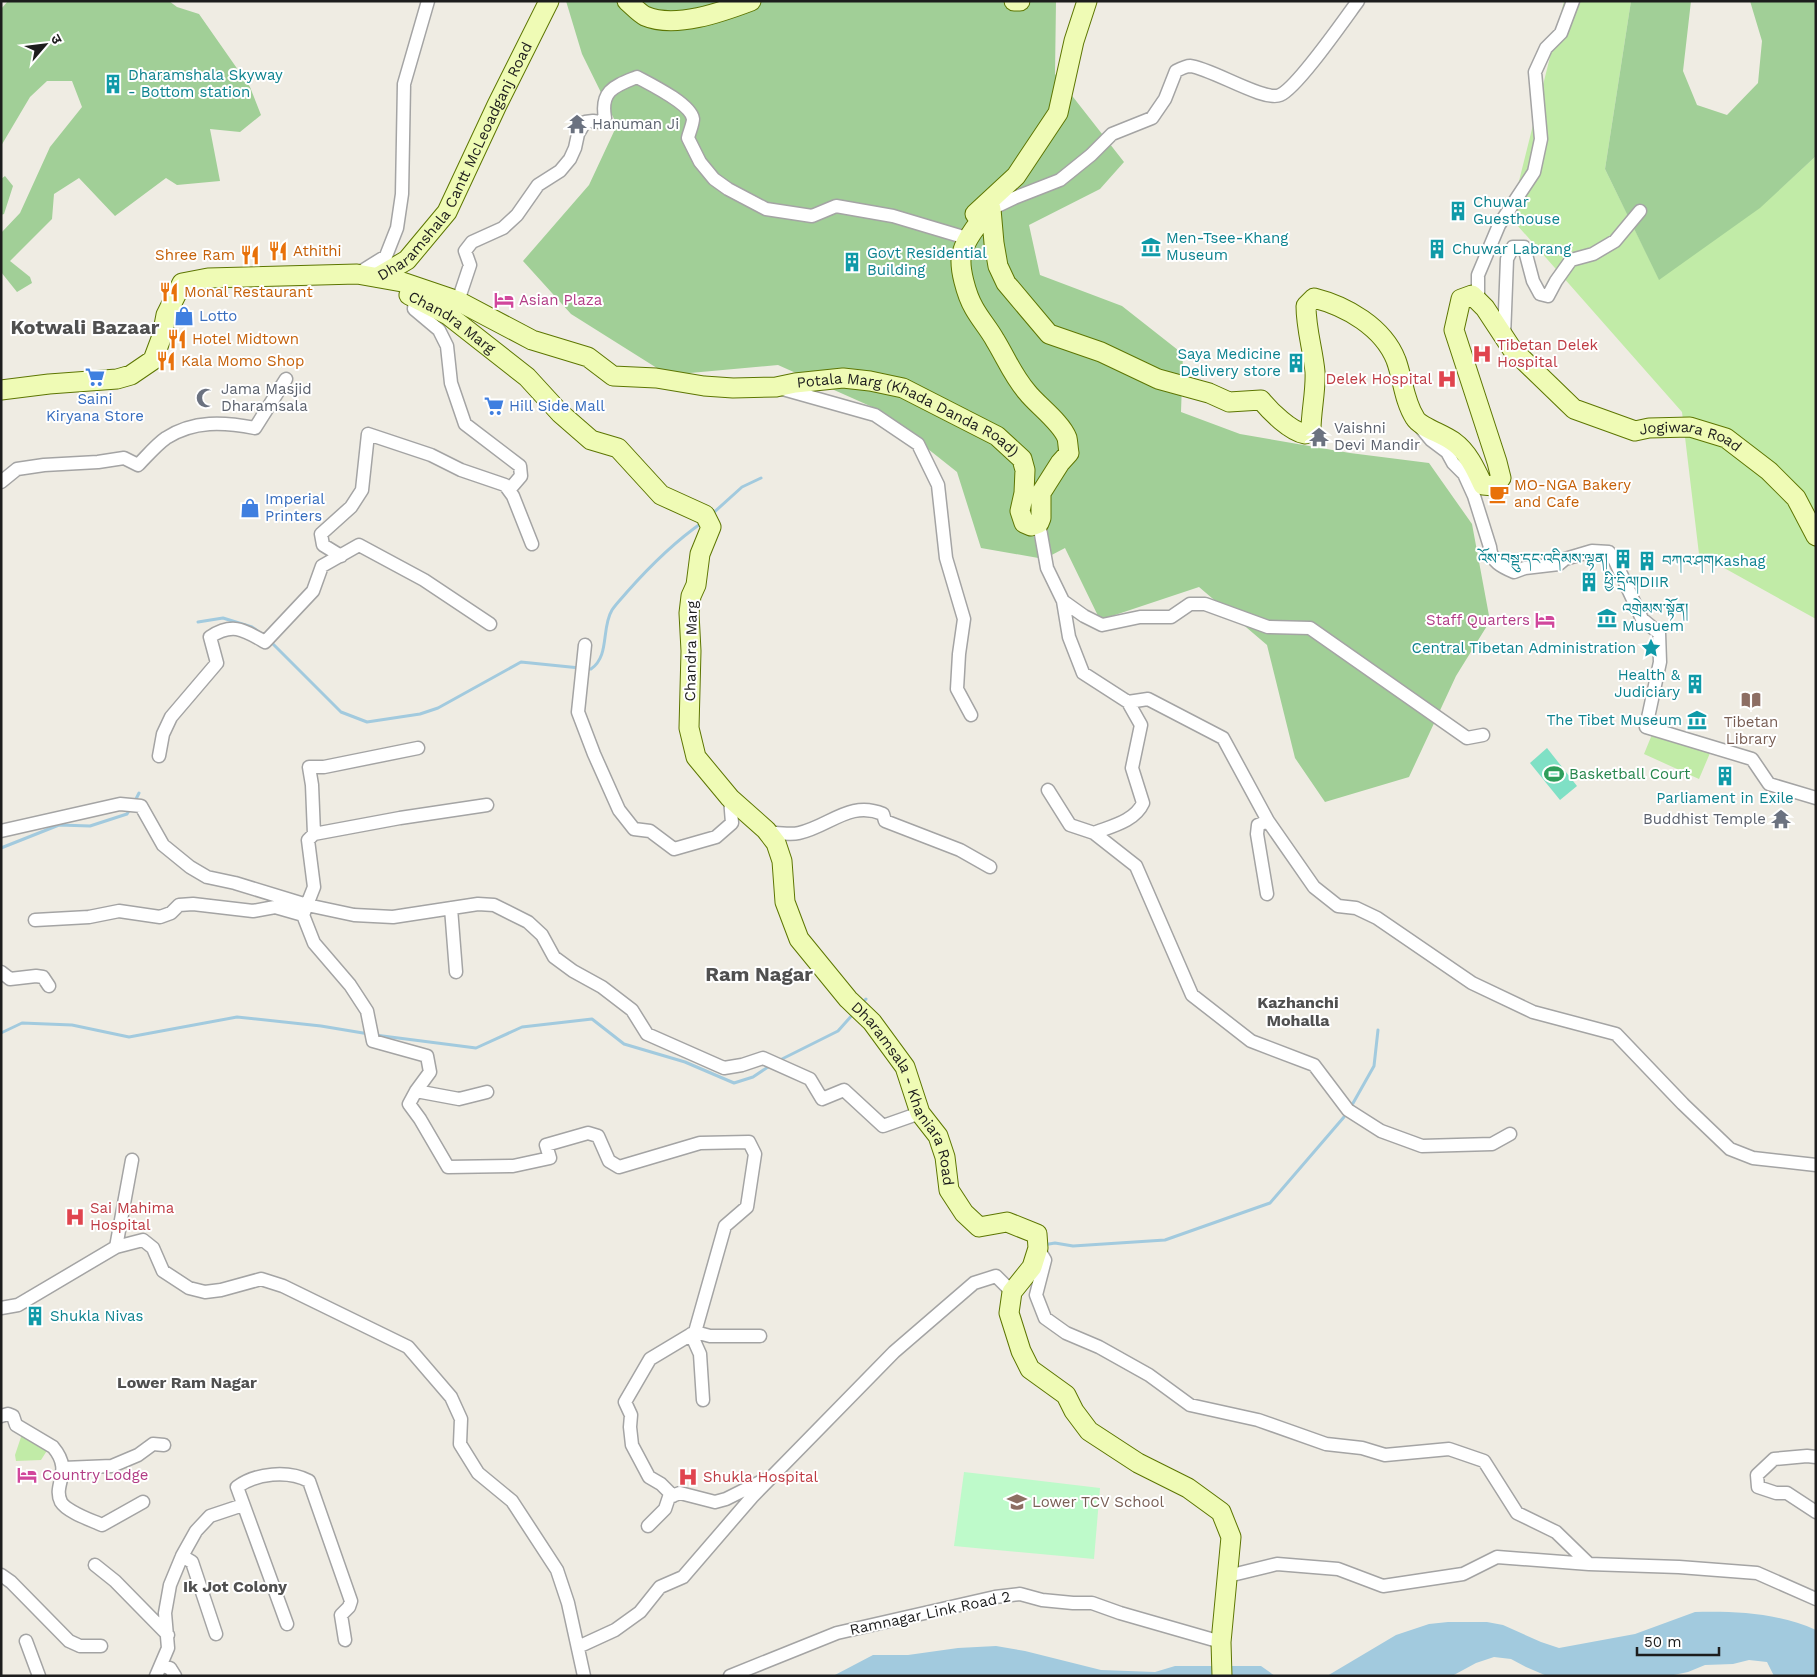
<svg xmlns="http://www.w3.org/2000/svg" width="1817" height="1677" viewBox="0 0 1817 1677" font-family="'Work Sans','Noto Sans Devanagari','Noto Serif Tibetan',sans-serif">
  <rect width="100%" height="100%" fill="#efece3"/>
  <path fill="#c1eba7" d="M1564 1H1631L1605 169 1659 279 1759 208 1816 156V619L1699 554 1682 412 1510 217Z
    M1653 732 1710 753 1699 779 1644 754Z
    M22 1434 48 1449 41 1460 16 1461 15 1455Z"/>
  <path fill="#a1cf97" d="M8 1H169L177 7 199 14 250 87 261 115 240 132 210 129 220 181 177 185 166 178 115 216 79 178 54 194 52 219 10 261 30 277 32 283 17 292 1 272V233L20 213 50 147 82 107 72 81H47L30 97 1 146V9Z
    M566 1H1056L1055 74 1124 162 1100 189 1029 225 1040 275 1122 306 1183 354 1181 412 1240 434 1350 453 1429 463 1472 524 1490 621 1456 676 1409 777 1325 802 1295 758 1267 645 1199 587 1100 620 1065 548 1044 559 981 548 957 472 879 410 778 365 668 375 571 314 523 261 589 185 617 125 582 54Z
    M1631 1H1691L1683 71 1697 105 1727 115 1758 83 1762 41 1750 1H1816V156L1760 208 1659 280 1605 169Z
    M5 176 13 186 4 214 1 215V179Z"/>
  <path fill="#befaca" d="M964 1472 1100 1488 1094 1559 954 1546Z"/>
  <path fill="#7fe0c5" d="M1547 748 1577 786 1560 800 1530 763Z"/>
  <path fill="#a2cade" d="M1695 1612C1736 1611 1778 1613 1816 1630V1676H1774L1767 1662 1749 1660 1733 1664 1705 1665 1688 1672 1669 1676H1547L1526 1667 1511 1659 1494 1657 1476 1663 1452 1676H1327L1396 1635 1429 1624 1448 1622H1487L1503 1625 1541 1642 1559 1648 1635 1634Z
    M996 1646 1025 1651 1101 1670 1155 1672 1175 1666H1261L1275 1676H833L873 1655H908L958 1648Z"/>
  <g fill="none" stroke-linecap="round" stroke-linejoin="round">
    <path stroke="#a2cade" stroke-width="3" d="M711 515 742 487 761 478
      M198 622 223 618 252 627 259 632
      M270 641 341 712 367 722 420 714 438 708 521 662 580 668
      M587 669H591C610 656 601 628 612 610 616 604 622 598 627 592 650 566 674 542 703 522
      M135 801 139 793
      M1 848 59 825 90 826 127 814 130 809
      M861 1004 866 999
      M1 1033 22 1023 72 1025 129 1037 237 1017 321 1026 369 1034
      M375 1035 476 1048 522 1027 592 1019 624 1044 685 1062 734 1083 753 1077 771 1065
      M778 1061 838 1031 854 1013
      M1352 1105 1374 1066 1378 1030
      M1043 1245 1055 1243 1073 1246 1165 1240 1270 1203 1344 1117"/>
    <defs>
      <path id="street" d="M991 209 1014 198 1060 180 1091 155 1112 134 1152 118 1165 99 1176 71C1180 69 1186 66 1190 66 1211 68 1264 102 1280 95 1297 88 1344 20 1358 1
        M357 274 386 256 397 228 402 194 404 84 428 1
        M413 298 415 299 414 309 439 330 447 346 451 383 465 424 520 466 521 476 509 490
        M458 301 470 265 465 251 472 242 503 228 517 215 538 185 560 171 570 159 575 148 578 134 585 122 593 121 600 122 605 118C600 90 615 86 637 77 650 84 691 104 693 119 693 124 689 133 688 138L700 162 714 179 728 189 766 209 812 216 836 206 893 216 960 236
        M1478 301V275L1499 225 1534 172 1541 139 1535 72 1546 48 1561 33 1573 1
        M1504 337 1507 259 1513 247H1524L1533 281 1540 294 1548 296 1556 281 1571 260 1593 254 1615 241 1640 211
        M779 388 875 415 918 444 938 485 946 558 964 619 959 654 957 689 971 715
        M1421 428 1431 440 1447 452 1453 463 1464 474 1474 496 1490 547C1491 562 1502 567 1514 572L1525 568 1559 564 1565 559 1592 551 1609 552 1615 561 1642 619 1659 633 1660 662 1646 727 1752 759 1769 784 1816 798
        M1 482 17 469 44 465 98 462 124 458 138 465C147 456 156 445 166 438 194 420 224 422 255 428L286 379
        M1039 523 1047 568 1063 601 1069 637 1083 673 1128 702 1148 699 1223 738 1268 821 1314 887 1338 906 1356 908 1377 918 1472 983 1533 1012 1616 1034 1683 1104 1730 1149 1753 1158 1816 1165
        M341 556 323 545 321 534 351 507 362 490 368 434 431 455 461 470 505 485 513 496 532 544
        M1063 601 1084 616 1102 625 1140 617H1171L1190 604H1205L1268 627 1310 628 1467 738 1483 735
        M585 645 578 712 594 754 619 810 634 829 650 831 674 849 716 837 732 823 730 798
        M418 748 324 767H309L312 785 314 834 308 840 314 887 303 915 314 943 350 985 367 1011 373 1041 427 1056 430 1072 416 1091 409 1104 420 1119 448 1167 513 1166 550 1158 546 1145 588 1133 598 1136 609 1161 619 1167 700 1143 749 1142 755 1154 747 1207 725 1226 695 1332 650 1359 625 1402 631 1415 630 1427 632 1445 649 1477 661 1484 673 1496
        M159 756 163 734 171 717 217 663 210 637C233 622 244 630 265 642L313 591 322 566 359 545 424 580 490 624
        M1048 790 1070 825 1094 833 1136 866 1192 995 1251 1041 1314 1065 1348 1110 1381 1131 1422 1146 1492 1144 1510 1134
        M1 831 120 804 141 806 163 845 190 867 207 877 235 883 307 905 354 915 393 917 478 904 494 905 528 922 542 935 554 957 573 971 602 987 632 1010 647 1034 724 1068 742 1065 763 1058 810 1079 822 1099 844 1090 883 1126 920 1113
        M768 832C778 833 790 835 799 833 830 826 850 800 883 814L885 821 960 850 990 867
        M1094 833C1112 826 1135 821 1143 803L1132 768 1141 725 1128 702
        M314 834 400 818 487 805
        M1267 894 1257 834 1258 825 1268 821
        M451 908 456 972
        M35 920 89 917 119 911 160 917 171 913 179 905 193 904 253 911 275 907 303 915
        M1 972 10 979 36 976 43 977 49 986
        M416 1091 459 1099 487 1092
        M116 1247 132 1160
        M1038 1248 1045 1260 1036 1295 1045 1318 1066 1333 1099 1347 1149 1375 1190 1405 1258 1420 1326 1444 1362 1448 1385 1455 1449 1449 1484 1461 1517 1513 1556 1532 1589 1564
        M1 1308 18 1305 116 1247 143 1240 153 1248 163 1271 189 1288 205 1292 221 1290 261 1279 283 1286 408 1347 451 1397 461 1419 460 1444 478 1473 512 1501 557 1570 568 1603 584 1676
        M695 1332 710 1336H760
        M691 1334 700 1354 703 1400
        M1 1416 8 1414 13 1416 16 1425 53 1447C74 1472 52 1484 61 1502 67 1512 91 1520 102 1525L143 1502
        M1816 1457 1807 1456 1774 1459 1757 1475 1758 1487 1776 1493H1787L1816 1512
        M63 1468 112 1466 138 1455 153 1444 164 1445
        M648 1526 665 1509 669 1497 680 1493 715 1502 726 1499 764 1480
        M182 1556 192 1562 216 1634
        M95 1565 115 1581 168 1635
        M1 1575 11 1582 69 1641 80 1646H101
        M1228 1576 1277 1564 1338 1569 1383 1586 1463 1574 1497 1557 1589 1564 1679 1567 1757 1573 1816 1599
        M287 1624 237 1487C256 1473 288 1470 309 1481L351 1601 349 1607 341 1615 345 1640
        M26 1641 39 1676
        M578 1647 615 1630 640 1612 660 1587 683 1577 752 1497 894 1352 974 1283 996 1276 1012 1292
        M161 1666 170 1668 175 1676
        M156 1676 168 1648 165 1613 170 1585 182 1556 196 1531 210 1516 243 1505
        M730 1676 837 1633 995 1597 1020 1594 1042 1600 1073 1603H1092L1120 1613 1221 1642"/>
      <g id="secondary">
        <path d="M627 1C633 6 639 13 645 16 675 29 722 12 751 1"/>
        <path d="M1014 1H1020"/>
        <path d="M975 214 1016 176 1058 113 1074 41 1087 1"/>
        <path id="s1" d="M378 277 407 260 447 212 497 105 549 1"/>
        <path id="s2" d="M409 295 448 315 527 377 560 413 591 440 618 448 661 495 705 515 711 527 700 554 696 585 691 596 689 613 691 651 689 728 696 757 730 798 766 830 776 843 782 861 785 902 799 939 848 999 872 1022 905 1067 920 1113 938 1136 945 1157 949 1190 964 1213 979 1227 1007 1222 1037 1234 1038 1248 1032 1267 1012 1292 1009 1313 1021 1351 1030 1369 1066 1395 1074 1411 1089 1431 1138 1463 1188 1488 1221 1512 1231 1537 1221 1642 1222 1676"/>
        <path id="s3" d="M1 390 49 384 117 379 131 375 153 360 162 336 166 315 182 283 208 278 357 274 402 282 458 301 532 340 588 357 613 376 656 378 704 386 733 388 776 387 795 383 843 378 870 381 903 388 997 436 1022 459 1025 470 1024 493 1020 511 1024 523 1031 526 1039 523 1041 518V493L1060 463 1069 453C1068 448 1068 442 1067 438 1061 422 1037 405 1027 392 1013 376 1006 358 995 340 989 329 980 319 974 308 967 296 958 267 962 253 967 236 980 221 991 209L994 243 998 266 1006 283 1049 334 1101 352 1158 379 1209 393 1229 402 1261 400C1271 412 1290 431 1305 434L1311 430C1311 411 1316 391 1315 372 1313 350 1306 329 1306 306L1314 298C1346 306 1383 327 1396 360 1403 379 1404 401 1415 418 1420 427 1444 434 1454 442 1468 452 1476 470 1483 485L1494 486 1501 478 1497 462 1454 330 1461 299 1472 295 1485 308 1512 349 1574 409 1635 431 1649 428 1690 427 1726 438 1769 471 1796 498 1816 536"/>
      </g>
    </defs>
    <use href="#street" stroke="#a4a4a4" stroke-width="15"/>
    <use href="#secondary" stroke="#5d7602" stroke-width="21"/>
    <use href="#street" stroke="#fff" stroke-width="12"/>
    <use href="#secondary" stroke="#effbb5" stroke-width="19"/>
  </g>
  <defs>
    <symbol id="building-bare" viewBox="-9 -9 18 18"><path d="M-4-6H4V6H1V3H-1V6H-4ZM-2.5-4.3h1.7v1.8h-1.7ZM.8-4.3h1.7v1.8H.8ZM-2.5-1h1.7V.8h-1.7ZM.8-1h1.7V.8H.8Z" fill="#0f9aa8" stroke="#fff" stroke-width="2.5" paint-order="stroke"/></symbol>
    <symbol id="temple-bare" viewBox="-9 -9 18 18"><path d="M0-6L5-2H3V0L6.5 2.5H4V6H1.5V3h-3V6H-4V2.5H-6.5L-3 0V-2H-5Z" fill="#6b7280" stroke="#fff" stroke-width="2.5" paint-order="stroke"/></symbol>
    <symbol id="museum-bare" viewBox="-9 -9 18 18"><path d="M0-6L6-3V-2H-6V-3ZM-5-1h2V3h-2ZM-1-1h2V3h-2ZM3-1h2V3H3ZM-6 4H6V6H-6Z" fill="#0f9aa8" stroke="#fff" stroke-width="2.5" paint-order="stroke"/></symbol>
    <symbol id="restaurant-bare" viewBox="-9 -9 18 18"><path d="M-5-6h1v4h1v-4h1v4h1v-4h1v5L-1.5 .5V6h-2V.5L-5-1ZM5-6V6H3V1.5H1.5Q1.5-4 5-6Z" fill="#e8710a" stroke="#fff" stroke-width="2.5" paint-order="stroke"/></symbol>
    <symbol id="hotel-bare" viewBox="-9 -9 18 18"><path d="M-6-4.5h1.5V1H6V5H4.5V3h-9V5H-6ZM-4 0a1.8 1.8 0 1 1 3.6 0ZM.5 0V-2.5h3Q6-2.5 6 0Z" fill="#d1479c" stroke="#fff" stroke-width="2.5" paint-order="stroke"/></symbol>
    <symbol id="shop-bare" viewBox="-9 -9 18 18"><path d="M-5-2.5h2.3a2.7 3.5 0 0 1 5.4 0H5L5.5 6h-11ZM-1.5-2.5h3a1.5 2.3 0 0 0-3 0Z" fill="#3f7fe0" stroke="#fff" stroke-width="2.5" paint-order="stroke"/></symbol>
    <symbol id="hospital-bare" viewBox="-9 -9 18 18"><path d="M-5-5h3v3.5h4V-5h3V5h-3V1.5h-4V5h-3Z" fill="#e0444e" stroke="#fff" stroke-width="2.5" paint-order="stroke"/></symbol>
    <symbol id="supermarket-bare" viewBox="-9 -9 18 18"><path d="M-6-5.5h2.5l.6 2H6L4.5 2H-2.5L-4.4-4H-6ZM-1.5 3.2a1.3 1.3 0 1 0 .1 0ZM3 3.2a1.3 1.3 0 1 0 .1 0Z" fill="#3f7fe0" stroke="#fff" stroke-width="2.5" paint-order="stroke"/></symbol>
    <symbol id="mosque-bare" viewBox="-9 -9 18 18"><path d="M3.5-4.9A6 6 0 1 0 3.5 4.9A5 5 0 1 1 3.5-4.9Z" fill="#6b7280" stroke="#fff" stroke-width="2.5" paint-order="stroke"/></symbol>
    <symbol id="cafe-bare" viewBox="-9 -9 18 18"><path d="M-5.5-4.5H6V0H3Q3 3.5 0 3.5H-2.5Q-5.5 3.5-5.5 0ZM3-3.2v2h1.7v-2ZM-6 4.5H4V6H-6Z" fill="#e8710a" stroke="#fff" stroke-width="2.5" paint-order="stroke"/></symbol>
    <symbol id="sight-bare" viewBox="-9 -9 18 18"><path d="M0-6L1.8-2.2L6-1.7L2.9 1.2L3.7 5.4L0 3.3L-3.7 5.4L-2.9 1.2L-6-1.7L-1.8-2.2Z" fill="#0f9aa8" stroke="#fff" stroke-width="2.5" paint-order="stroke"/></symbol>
    <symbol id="library-bare" viewBox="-9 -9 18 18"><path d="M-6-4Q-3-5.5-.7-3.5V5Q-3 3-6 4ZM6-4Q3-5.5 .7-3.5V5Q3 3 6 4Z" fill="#8d6e63" stroke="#fff" stroke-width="2.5" paint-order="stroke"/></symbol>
    <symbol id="stadium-bare" viewBox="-9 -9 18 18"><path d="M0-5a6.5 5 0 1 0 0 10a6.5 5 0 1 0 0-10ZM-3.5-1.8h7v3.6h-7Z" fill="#2e9e5b" stroke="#fff" stroke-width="2.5" paint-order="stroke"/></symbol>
    <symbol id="school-bare" viewBox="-9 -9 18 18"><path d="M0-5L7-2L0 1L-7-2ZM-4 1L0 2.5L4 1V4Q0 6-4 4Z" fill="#8d6e63" stroke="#fff" stroke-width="2.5" paint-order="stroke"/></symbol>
  </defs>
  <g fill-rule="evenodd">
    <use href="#building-bare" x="99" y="70" width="28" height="28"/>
    <use href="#temple-bare" x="563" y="110" width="28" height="28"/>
    <use href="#building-bare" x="1444" y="197" width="28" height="28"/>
    <use href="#museum-bare" x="1137" y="233" width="28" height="28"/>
    <use href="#building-bare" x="1423" y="235" width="28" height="28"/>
    <use href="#restaurant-bare" x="264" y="237" width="28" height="28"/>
    <use href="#restaurant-bare" x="236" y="241" width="28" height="28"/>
    <use href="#building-bare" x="838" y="248" width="28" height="28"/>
    <use href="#restaurant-bare" x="155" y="278" width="28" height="28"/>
    <use href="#hotel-bare" x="490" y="286" width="28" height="28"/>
    <use href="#shop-bare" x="170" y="302" width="28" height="28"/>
    <use href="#restaurant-bare" x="163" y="325" width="28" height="28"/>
    <use href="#hospital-bare" x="1468" y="340" width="28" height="28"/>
    <use href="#restaurant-bare" x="152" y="347" width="28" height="28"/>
    <use href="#building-bare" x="1282" y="349" width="28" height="28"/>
    <use href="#supermarket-bare" x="81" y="363" width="28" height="28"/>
    <use href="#hospital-bare" x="1433" y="365" width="28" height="28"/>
    <use href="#mosque-bare" x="192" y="384" width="28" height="28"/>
    <use href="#supermarket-bare" x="480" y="392" width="28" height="28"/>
    <use href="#temple-bare" x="1305" y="423" width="28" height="28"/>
    <use href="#cafe-bare" x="1485" y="480" width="28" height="28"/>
    <use href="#shop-bare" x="236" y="494" width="28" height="28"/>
    <use href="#building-bare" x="1609" y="545" width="28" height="28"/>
    <use href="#building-bare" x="1633" y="547" width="28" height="28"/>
    <use href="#building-bare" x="1575" y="568" width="28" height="28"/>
    <use href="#museum-bare" x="1593" y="604" width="28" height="28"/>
    <use href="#hotel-bare" x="1531" y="606" width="28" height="28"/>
    <use href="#sight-bare" x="1637" y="634" width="28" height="28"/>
    <use href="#building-bare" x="1681" y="670" width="28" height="28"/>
    <use href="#library-bare" x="1737" y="686" width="28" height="28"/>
    <use href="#museum-bare" x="1683" y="706" width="28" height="28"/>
    <use href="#stadium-bare" x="1540" y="760" width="28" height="28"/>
    <use href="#building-bare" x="1711" y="762" width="28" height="28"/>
    <use href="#temple-bare" x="1767" y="805" width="28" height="28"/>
    <use href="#hospital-bare" x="61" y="1203" width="28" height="28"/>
    <use href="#building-bare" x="21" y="1302" width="28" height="28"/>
    <use href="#hotel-bare" x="13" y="1461" width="28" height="28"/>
    <use href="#hospital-bare" x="674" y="1463" width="28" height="28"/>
    <use href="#school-bare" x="1003" y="1488" width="28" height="28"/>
  </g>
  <g text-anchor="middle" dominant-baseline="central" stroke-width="4" stroke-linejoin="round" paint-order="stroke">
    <g font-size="15" fill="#0d838f" stroke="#fff" text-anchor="start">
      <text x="128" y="75">Dharamshala Skyway<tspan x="128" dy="17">- Bottom station</tspan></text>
      <text x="1473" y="202">Chuwar<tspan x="1473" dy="17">Guesthouse</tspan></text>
      <text x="1166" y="238">Men-Tsee-Khang<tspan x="1166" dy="17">Museum</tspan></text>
      <text x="1452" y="249">Chuwar Labrang</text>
      <text x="867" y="253">Govt Residential<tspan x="867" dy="17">Building</tspan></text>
      <text x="1281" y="354" text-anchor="end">Saya Medicine<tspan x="1281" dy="17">Delivery store</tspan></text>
      <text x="1608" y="559" text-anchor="end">འོས་བསྡུ་དང་འདིམས་ལྷན།</text>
      <text x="1662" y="561">བཀའ་ཤགKashag</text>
      <text x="1604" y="582">ཕྱི་དྲིལ།DIIR</text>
      <text x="1622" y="609">འགྲེམས་སྟོན།<tspan x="1622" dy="17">Musuem</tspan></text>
      <text x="1636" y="648" text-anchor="end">Central Tibetan Administration</text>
      <text x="1680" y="675" text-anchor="end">Health &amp;<tspan x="1680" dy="17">Judiciary</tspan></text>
      <text x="1682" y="720" text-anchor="end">The Tibet Museum</text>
      <text x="1725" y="798" text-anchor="middle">Parliament in Exile</text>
      <text x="50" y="1316">Shukla Nivas</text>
    </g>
    <g font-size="15" fill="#5b616d" stroke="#fff" text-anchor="start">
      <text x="592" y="124">Hanuman Ji</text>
      <text x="221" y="389">Jama Masjid<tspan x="221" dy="17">Dharamsala</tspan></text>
      <text x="1334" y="428">Vaishni<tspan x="1334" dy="17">Devi Mandir</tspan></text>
      <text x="1766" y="819" text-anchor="end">Buddhist Temple</text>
    </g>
    <g font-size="15" fill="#1d1d1d" stroke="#fff">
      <text stroke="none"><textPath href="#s1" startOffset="142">Dharamshala Cantt McLeoadganj Road</textPath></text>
      <text stroke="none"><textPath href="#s2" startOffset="51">Chandra Marg</textPath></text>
      <text stroke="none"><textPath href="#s3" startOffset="999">Potala Marg (Khada Danda Road)</textPath></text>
      <text stroke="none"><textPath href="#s3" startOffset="2904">Jogiwara Road</textPath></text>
      <text transform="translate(691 651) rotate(-89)">Chandra Marg</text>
      <text stroke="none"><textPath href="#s2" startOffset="1030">Dharamsala - Khaniara Road</textPath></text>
      <text transform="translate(930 1613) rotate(-12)">Ramnagar Link Road 2</text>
    </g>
    <g font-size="15" fill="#c56008" stroke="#fff" text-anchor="start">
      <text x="293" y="251">Athithi</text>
      <text x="235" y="255" text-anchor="end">Shree Ram</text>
      <text x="184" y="292">Monal Restaurant</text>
      <text x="192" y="339">Hotel Midtown</text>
      <text x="181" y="361">Kala Momo Shop</text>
      <text x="1514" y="485">MO-NGA Bakery<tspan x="1514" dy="17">and Cafe</tspan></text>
    </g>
    <g font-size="15" fill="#b23c85" stroke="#fff" text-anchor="start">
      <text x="519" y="300">Asian Plaza</text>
      <text x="1530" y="620" text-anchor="end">Staff Quarters</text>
      <text x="42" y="1475">Country Lodge</text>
    </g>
    <g font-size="15" fill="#366cbe" stroke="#fff" text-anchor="start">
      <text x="199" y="316">Lotto</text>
      <text x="95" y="399" text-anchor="middle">Saini<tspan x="95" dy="17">Kiryana Store</tspan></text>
      <text x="509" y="406">Hill Side Mall</text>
      <text x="265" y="499">Imperial<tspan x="265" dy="17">Printers</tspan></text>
    </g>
    <g font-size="15" fill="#be3a42" stroke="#fff" text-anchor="start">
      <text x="1497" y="345">Tibetan Delek<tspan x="1497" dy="17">Hospital</tspan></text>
      <text x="1432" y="379" text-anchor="end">Delek Hospital</text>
      <text x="90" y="1208">Sai Mahima<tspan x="90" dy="17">Hospital</tspan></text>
      <text x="703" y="1477">Shukla Hospital</text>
    </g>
    <g font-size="15" fill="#785e54" stroke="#fff">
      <text x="1751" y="722">Tibetan<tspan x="1751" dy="17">Library</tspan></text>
      <text x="1032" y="1502" text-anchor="start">Lower TCV School</text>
    </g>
    <g font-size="15" fill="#27864d" stroke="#fff" text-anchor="start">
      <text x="1569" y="774">Basketball Court</text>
    </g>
    <g font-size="16" font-weight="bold" fill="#505050" stroke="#fff">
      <text x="1298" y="1002">Kazhanchi<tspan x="1298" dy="18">Mohalla</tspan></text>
      <text x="187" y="1382">Lower Ram Nagar</text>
      <text x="235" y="1586">Ik Jot Colony</text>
    </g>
    <g font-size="20" font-weight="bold" fill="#505050" stroke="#fff">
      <text x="85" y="327">Kotwali Bazaar</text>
      <text x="759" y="974">Ram Nagar</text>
    </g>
  </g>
  <rect width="1817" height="1677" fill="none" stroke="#1d1d1d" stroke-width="5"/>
  <g transform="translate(45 45) rotate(62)" stroke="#ffffff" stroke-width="4" paint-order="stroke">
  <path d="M0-4L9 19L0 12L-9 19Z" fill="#1d1d1d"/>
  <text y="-8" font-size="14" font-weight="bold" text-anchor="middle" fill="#1d1d1d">उ</text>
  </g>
  <path d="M1637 1647v8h82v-8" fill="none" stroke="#1d1d1d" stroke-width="2.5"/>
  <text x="1644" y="1647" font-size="15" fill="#1d1d1d" stroke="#ffffff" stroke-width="4" paint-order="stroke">50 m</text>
</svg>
